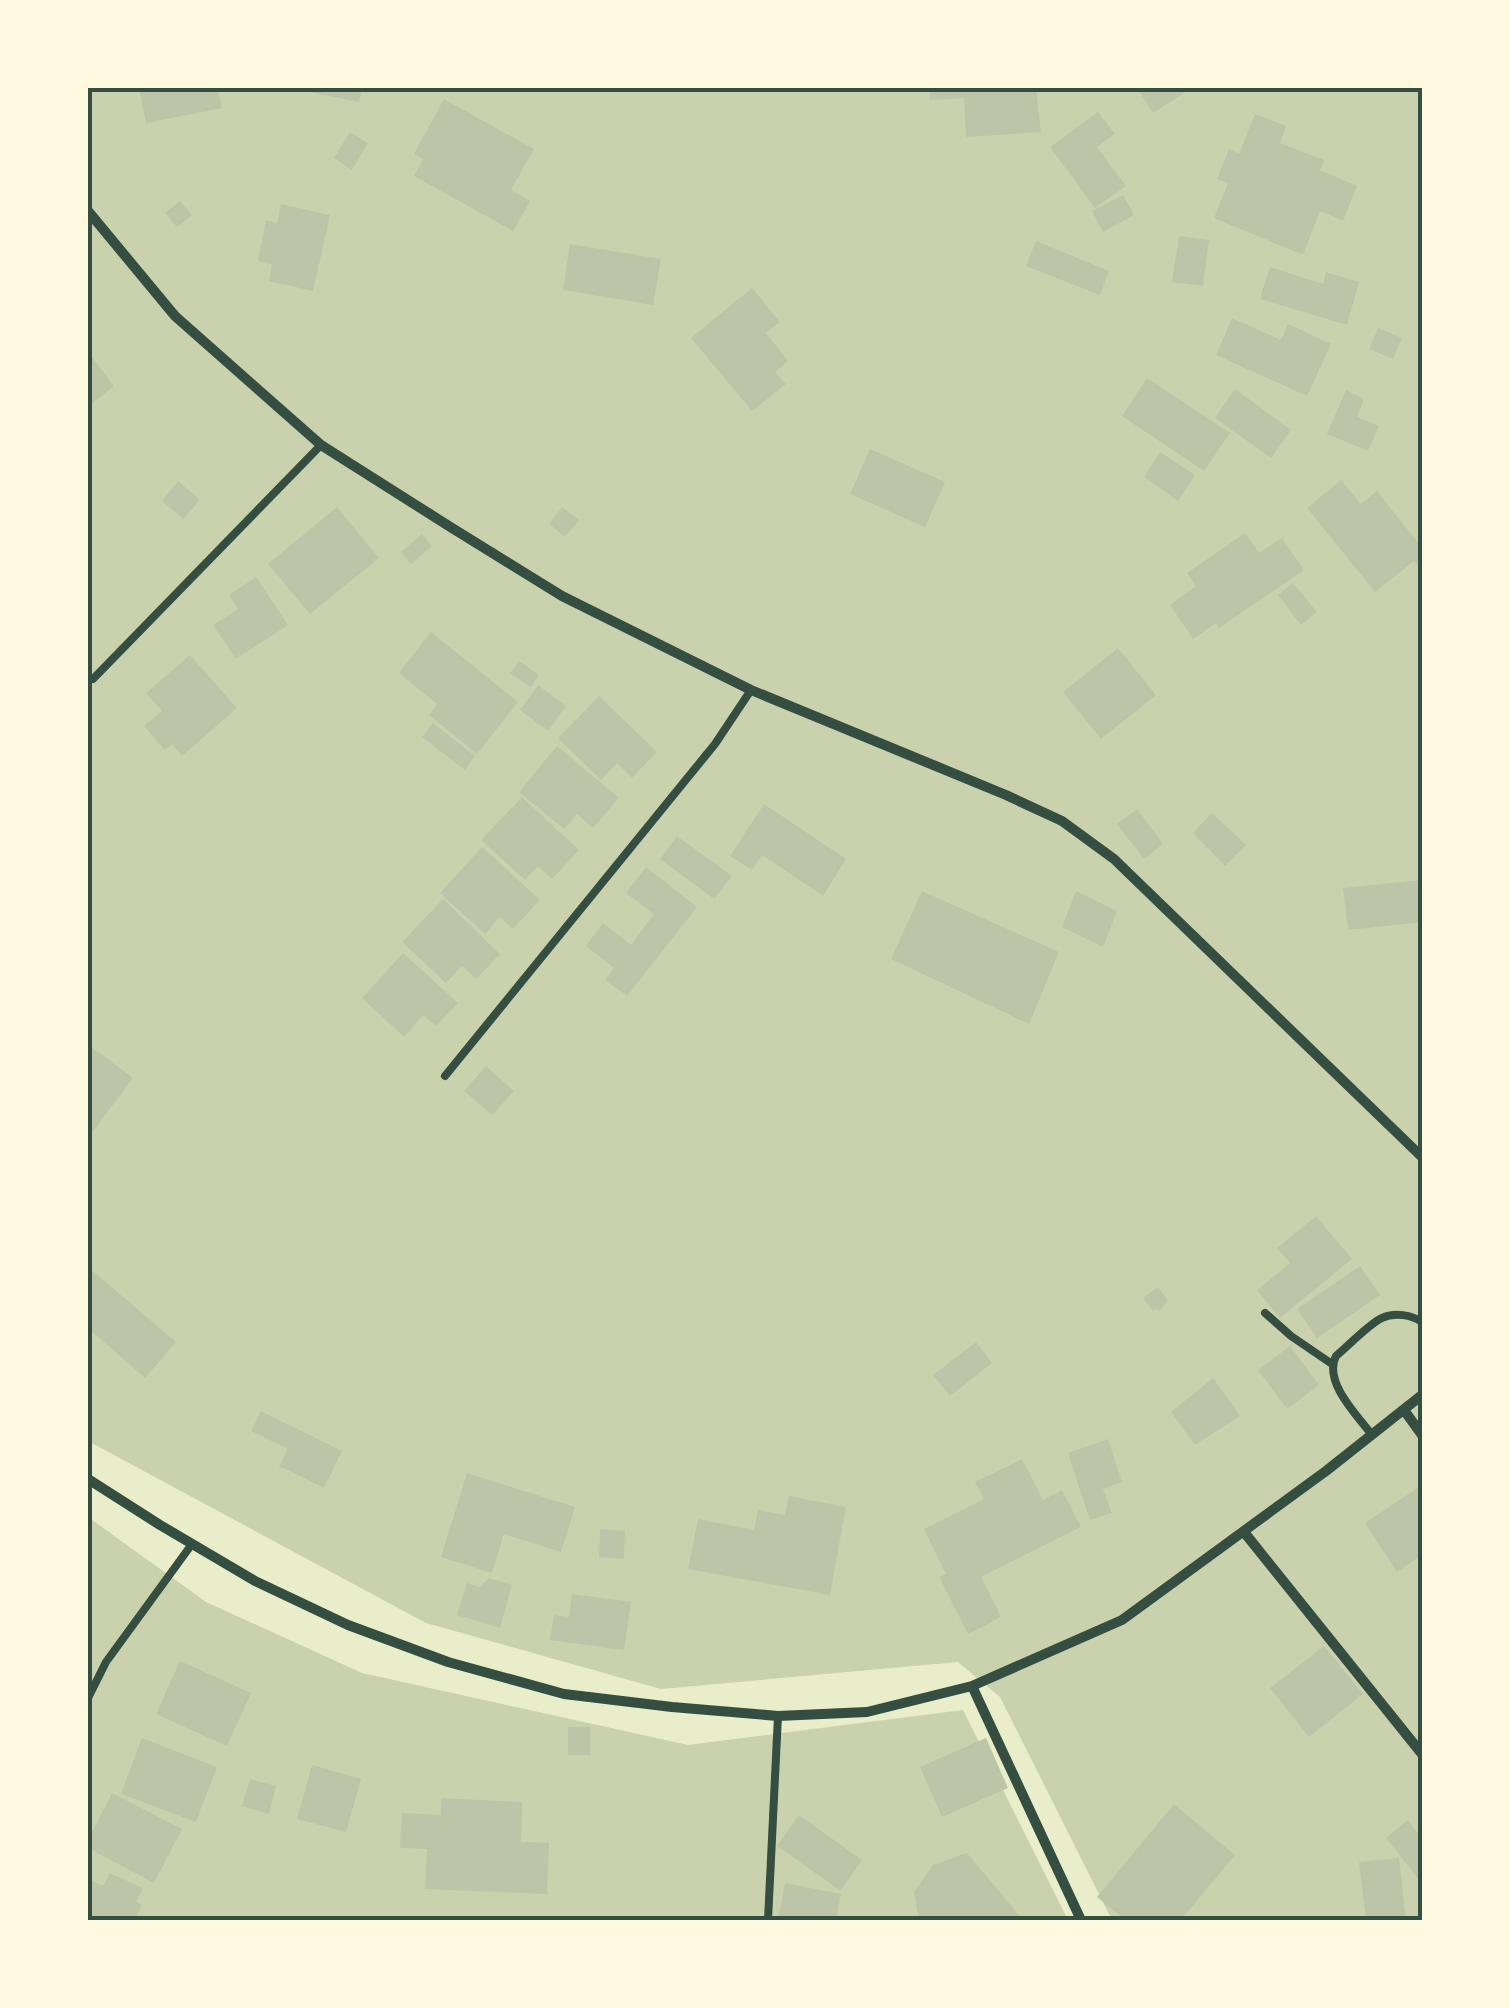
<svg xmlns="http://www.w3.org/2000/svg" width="1510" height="2008" viewBox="0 0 1510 2008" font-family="'PT Sans',sans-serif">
  <rect width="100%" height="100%" fill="#e9edc9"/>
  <path fill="#cad2ad" d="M88 88H1422V1920H1112L1000 1697 958 1662 661 1689 426 1623 88 1441Z
    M88 1517 206 1602 362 1673 688 1745 963 1710 1068 1920H88Z"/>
  <path fill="#bcc5a7" d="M139 88H218L222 108 146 123Z
    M294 88H362L359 102 294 89Z
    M930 88H1036L1041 132 966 137 964 98 930 100Z
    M1137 88H1192L1153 113Z
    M444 99 534 149 511 190 530 201 513 231 414 176 423 159 414 154Z
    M1098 112 1115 134 1097 147 1126 186 1095 208 1050 147Z
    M1255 114 1286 126 1280 143 1324 160 1320 170 1357 186 1343 221 1320 211 1303 255 1214 218 1228 183 1217 179 1229 149 1239 154Z
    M350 132 368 143 352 170 334 158Z
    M1123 195 1134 215 1103 232 1092 211Z
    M180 201 192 215 177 227 165 213Z
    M281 204 330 215 313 291 269 281 272 264 258 261 266 220 277 223Z
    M1179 236 1209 240 1203 286 1172 282Z
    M1036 241 1109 271 1100 295 1026 266Z
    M570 244 661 259 653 305 563 290Z
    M1270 267 1323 284 1326 272 1359 282 1347 325 1260 299Z
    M752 288 780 322 766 333 788 361 775 372 786 384 752 411 691 338Z
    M1232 318 1281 340 1288 324 1331 344 1307 396 1216 355Z
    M1378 328 1402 338 1393 359 1369 349Z
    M88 352 114 386 88 407Z
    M1147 378 1230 433 1204 471 1122 416Z
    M1235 389 1291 430 1271 458 1215 418Z
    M1346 390 1364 399 1357 417 1379 426 1368 451 1327 434Z
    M870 449 945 482 925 527 850 494Z
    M1160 452 1195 475 1178 501 1144 477Z
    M1341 480 1361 504 1377 491 1422 548V564L1419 567 1414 561 1375 592 1307 508Z
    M178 481 200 500 183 519 162 501Z
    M337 507 379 558 310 614 268 564Z
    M562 507 579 520 565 537 549 524Z
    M1245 533 1259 553 1282 538 1304 570 1219 628 1216 623 1193 639 1170 605 1196 586 1187 573Z
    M422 534 432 546 411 564 401 552Z
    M256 577 288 625 236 659 213 625 238 609 229 595Z
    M1293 583 1317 612 1301 625 1278 595Z
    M431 632 518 702 477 754 429 715 437 704 399 673Z
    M1118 648 1156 695 1101 739 1063 692Z
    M190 655 237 708 182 756 172 744 165 750 144 726 162 711 146 693Z
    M519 661 539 675 531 687 510 673Z
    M538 685 566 706 548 731 520 710Z
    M599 696 657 752 632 778 617 763 601 780 558 738Z
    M433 723 475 756 465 770 422 737Z
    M557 746 619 798 593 828 577 814 564 829 519 792Z
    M522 797 579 850 552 879 538 866 525 880 481 840Z
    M764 804 846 859 823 896 762 855 752 870 730 856Z
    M1137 809 1163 844 1144 859 1117 824Z
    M1212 813 1246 845 1225 866 1193 833Z
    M677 836 732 876 714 899 660 859Z
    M482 847 540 900 513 929 500 917 485 934 440 893Z
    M646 867 697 907 627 996 605 980 614 968 586 946 603 923 631 945 654 914 626 893Z
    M1422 880V922L1348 930 1343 888Z
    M922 891 1059 952 1029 1024 891 959Z
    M1076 891 1117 911 1103 947 1062 927Z
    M443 899 500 954 476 979 462 966 446 983 402 942Z
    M403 953 458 1003 436 1026 423 1015 404 1037 362 998Z
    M88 1044 133 1078 88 1138Z
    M486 1066 514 1091 492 1115 464 1091Z
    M1316 1216 1352 1259 1280 1318 1257 1290 1290 1263 1277 1248Z
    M1360 1266 1380 1295 1317 1338 1297 1309Z
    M88 1267 176 1342 145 1378 88 1328Z
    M1158 1287 1168 1301 1159 1311 1157 1308 1153 1311 1143 1298Z
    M976 1342 992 1363 950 1396 933 1375Z
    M1290 1346 1319 1385 1287 1409 1258 1370Z
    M1213 1378 1240 1416 1195 1445 1171 1412Z
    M261 1411 342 1451 324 1488 279 1466 288 1449 251 1431Z
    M1108 1439 1122 1482 1103 1489 1112 1513 1090 1520 1068 1453Z
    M1022 1459 1043 1500 1062 1490 1081 1527 981 1577 1001 1617 968 1634 939 1577 946 1574 924 1529 984 1499 975 1482Z
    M467 1473 575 1507 561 1552 504 1534 492 1573 441 1557Z
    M1422 1485V1555L1397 1572 1365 1523Z
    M789 1496 846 1507 830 1595 688 1569 698 1519 754 1530 758 1510 785 1515Z
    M600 1529 625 1531 624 1559 599 1557Z
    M489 1578 512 1585 500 1628 457 1615 467 1583 480 1587Z
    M572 1594 631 1602 624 1650 550 1640 554 1615 569 1617Z
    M1324 1646 1363 1694 1309 1737 1270 1688Z
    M180 1661 251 1693 227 1746 156 1714Z
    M568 1727H590V1755H568Z
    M142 1738 217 1767 196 1822 121 1794Z
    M986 1738 1008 1788 942 1817 920 1767Z
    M312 1765 361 1779 346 1832 297 1819Z
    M250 1779 276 1786 269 1814 242 1806Z
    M112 1793 182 1829 154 1883 88 1848V1840Z
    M441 1798 522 1802 521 1842 549 1843 547 1894 425 1889 427 1849 400 1848 402 1813 441 1815Z
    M1174 1804 1235 1855 1181 1920H1125L1097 1897Z
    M799 1815 862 1860 841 1891 777 1846Z
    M1408 1820 1422 1839V1879L1420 1881 1386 1838Z
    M967 1853 1023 1920H919L914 1892 933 1865Z
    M1399 1858 1406 1920H1366L1359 1862Z
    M110 1873 143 1888 136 1902 142 1905 135 1920H88V1879L103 1886Z
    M785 1883 841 1894 836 1920H778Z"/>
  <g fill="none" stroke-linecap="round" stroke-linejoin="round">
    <path stroke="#344e41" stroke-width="8" d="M93 679 321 445
      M445 1076 715 744 751 690
      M1265 1313 1291 1336 1332 1364
      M1372 1435C1357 1415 1323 1382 1336 1356 1347 1347 1370 1323 1382 1318 1394 1312 1412 1315 1422 1322
      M88 1698 106 1662 192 1544
      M768 1920 778 1716"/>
    <path stroke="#344e41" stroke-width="10" d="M88 211 175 316 321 445 452 528 562 596 751 690 1006 795 1062 821 1114 859 1422 1157
      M1404 1410 1422 1435
      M88 1479 160 1525 255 1581 348 1625 448 1662 564 1694 672 1707 778 1716 867 1712 972 1686 1122 1620 1326 1471 1422 1395
      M1244 1532 1422 1754
      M972 1686 1081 1920"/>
  </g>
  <rect width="1510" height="2008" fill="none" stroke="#fefae0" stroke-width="180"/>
  <rect x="90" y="90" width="1330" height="1828" fill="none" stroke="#344e41" stroke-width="4"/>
</svg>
